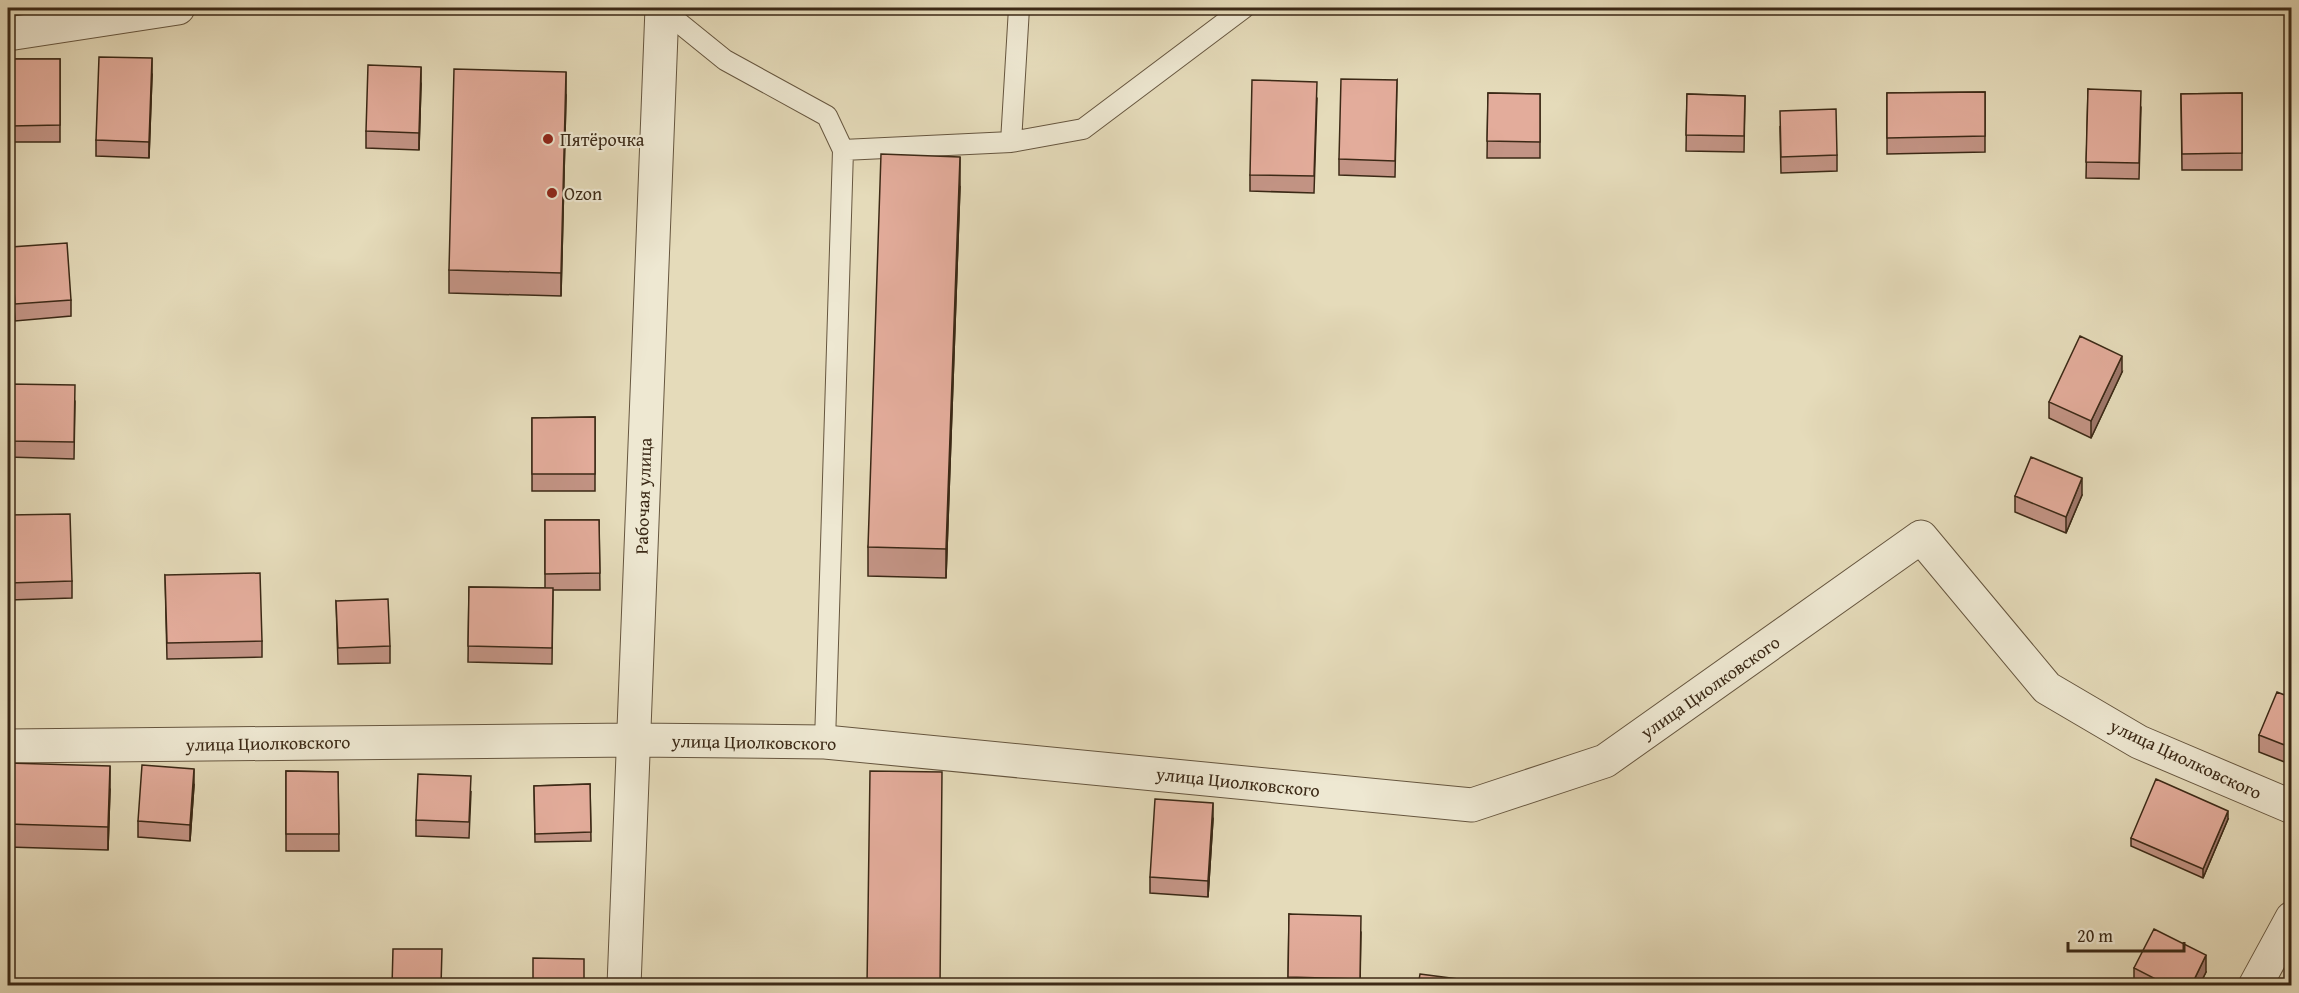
<svg xmlns="http://www.w3.org/2000/svg" width="2299" height="993" viewBox="0 0 2299 993" font-family="'Gentium Book Plus',serif">
  <rect width="100%" height="100%" fill="#e5dbba"/>
  <filter id="stains"><feTurbulence type="fractalNoise" baseFrequency=".00333" numOctaves="4"/><feColorMatrix values="0 0 0 0 .2 0 0 0 0 .09 0 0 0 0 .02 0 0 0 .5 -.17"/></filter>
  <radialGradient id="worn" r=".72"><stop offset=".6" stop-color="#630" stop-opacity="0"/><stop offset="1" stop-color="#630" stop-opacity=".3"/></radialGradient>
  <g fill="none" stroke-linecap="round" stroke-linejoin="round">
    <defs>
      <path id="lane" d="M1019 8 1011 142 1083 129 1244 8
        M662 9 725 60 827 116 843 150 825 742
        M843 150 1011 142"/>
      <path id="street" d="M8 34 178 8
        M8 746 633 740 825 742 1472 805 1605 761 1921 537 2047 688 2139 742 2292 807
        M624 986 662 8
        M2255 986 2292 918"/>
    </defs>
    <use href="#lane" stroke="#66563f" stroke-width="22"/>
    <use href="#street" stroke="#66563f" stroke-width="35"/>
    <use href="#lane" stroke="#eee8d2" stroke-width="20"/>
    <use href="#street" stroke="#eee8d2" stroke-width="33"/>
  </g>
  <path fill="#c39485" stroke="#3b2916" stroke-width="1.5" d="M10 59H60V142H10Z
    M152 75 149 158 96 156V140Z
    M1397 80 1395 177 1339 175V159Z
    M421 84 419 150 366 148V131Z
    M2088 89 2141 107 2139 179 2086 178Z
    M1985 92V152L1887 154V93Z
    M1488 93 1540 94V158H1487Z
    M2242 93V170H2182L2181 94Z
    M1687 94 1745 96 1744 152 1686 151Z
    M566 96 561 296 449 293V270Z
    M1317 99 1314 193 1250 191V175Z
    M1780 127 1837 155V171L1781 173Z
    M960 186 946 578 868 576V547Z
    M11 247 71 300V316L15 321 11 263Z
    M2122 372 2091 438 2049 418V402Z
    M8 384 75 401 74 459 8 457Z
    M595 417V491H532V418Z
    M2082 495 2066 533 2015 512V496Z
    M545 520H599L600 590H553L552 664 468 662 469 587 545 588Z
    M8 544 72 581V598L9 600Z
    M165 575 262 641V657L167 659Z
    M336 601 390 646V663L338 664Z
    M2292 698V765L2259 752V735Z
    M8 763 110 789 108 850 8 847Z
    M286 771 338 772 339 851H286Z
    M590 784 591 841 535 842 534 786Z
    M194 785 190 841 138 837V821Z
    M471 792 469 838 416 836V820Z
    M1213 819 1208 897 1150 893V877Z
    M2228 819 2203 878 2131 846V838Z
    M1289 914 1361 932 1360 986H1288Z
    M2134 968 2206 972 2199 986H2136L2134 985Z"/>
  <path fill="#9f786c" stroke="#3b2916" stroke-width="1.5" d="M152 58V75L149 158V142Z
    M421 67V84L419 150V133Z
    M566 72V96L561 296V273Z
    M960 157V186L946 578V549Z
    M2122 356V372L2091 438V421Z
    M2082 478V495L2066 533V517Z
    M110 766V789L108 850V827Z
    M194 769V785L190 841V825Z
    M1213 803V819L1208 897V881Z
    M2228 811V819L2203 878V869Z
    M2206 955V972L2199 986H2191Z"/>
  <path fill="#e3ac9b" stroke="#3b2916" stroke-width="1.5" d="M99 57 152 58 149 142 96 140Z
    M10 59H60V125L10 126Z
    M368 65 421 67 419 133 366 131Z
    M454 69 566 72 561 273 449 270Z
    M1341 79 1397 80 1395 161 1339 159Z
    M1252 80 1317 82 1314 176 1250 175Z
    M2088 89 2141 91 2139 163 2086 162Z
    M1985 92V136L1887 138V93Z
    M1488 93 1540 94V142L1487 141Z
    M2242 93V153L2182 154 2181 94Z
    M1687 94 1745 96 1744 136 1686 135Z
    M1836 109 1837 155 1781 157 1780 111Z
    M881 154 960 157 946 549 868 547Z
    M67 243 71 300 15 304 11 247Z
    M2080 336 2122 356 2091 421 2049 402Z
    M8 384 75 385 74 442 8 441Z
    M595 417V474H532V418Z
    M2031 457 2082 478 2066 517 2015 496Z
    M70 514 72 581 9 583 8 515Z
    M545 520H599L600 573 545 574Z
    M260 573 262 641 167 643 165 575Z
    M469 587 553 588 552 648 468 646Z
    M388 599 390 646 338 648 336 601Z
    M2277 692 2292 698V748L2259 735Z
    M8 763 110 766 108 827 8 824Z
    M142 765 194 769 190 825 138 821Z
    M286 771 338 772 339 834H286Z
    M870 771 942 772 940 986H867Z
    M418 774 471 776 469 822 416 820Z
    M2156 779 2228 811 2203 869 2131 838Z
    M590 784 591 832 535 834 534 786Z
    M1155 799 1213 803 1208 881 1150 877Z
    M1289 914 1361 916 1360 979 1288 977Z
    M2154 929 2206 955 2191 986H2169L2134 968Z
    M393 949H442L441 986H392Z
    M533 958 584 959V986H533Z
    M1420 974 1481 982V986H1418Z
    M1134 984 1192 985V986H1134Z"/>
  <g fill="#8f2418" stroke="#eee8d2" stroke-width="2">
    <circle cx="548" cy="139" r="6"/>
    <circle cx="552" cy="193" r="6"/>
  </g>
  <g text-anchor="middle" dominant-baseline="central" stroke-width="4.5" stroke-linejoin="round" paint-order="stroke">
    <g font-size="18" fill="#3b2916" stroke="#eee8d2" text-anchor="start">
      <text x="560" y="139">Пятёрочка</text>
      <text x="564" y="193">Ozon</text>
    </g>
    <g font-size="18" fill="#3b2916" stroke="#eee8d2">
      <text transform="translate(643 496) rotate(-88)">Рабочая улица</text>
      <text transform="translate(1710 687) rotate(-35)">улица Циолковского</text>
      <text transform="translate(754 742) rotate(1)">улица Циолковского</text>
      <text transform="translate(268 743) rotate(-1)">улица Циолковского</text>
      <text transform="translate(2186 759) rotate(25)">улица Циолковского</text>
      <text transform="translate(1238 782) rotate(6)">улица Циолковского</text>
    </g>
  </g>
  <rect width="2299" height="993" fill="none" stroke="#e5dbba" stroke-width="30"/>
  <rect x="9" y="9" width="2281" height="975" fill="none" stroke="#3b2916" stroke-width="3"/>
  <rect x="15" y="15" width="2269" height="963" fill="none" stroke="#3b2916" stroke-width="1.5"/>
  <path d="M2068 942v9h116v-9" fill="none" stroke="#3b2916" stroke-width="3"/>
  <text x="2077" y="942" font-size="18" fill="#3b2916" stroke="#eee8d2" stroke-width="4.5" paint-order="stroke">20 m</text>
  <rect width="100%" height="100%" filter="url(#stains)"/>
  <rect width="100%" height="100%" fill="url(#worn)"/>
</svg>
